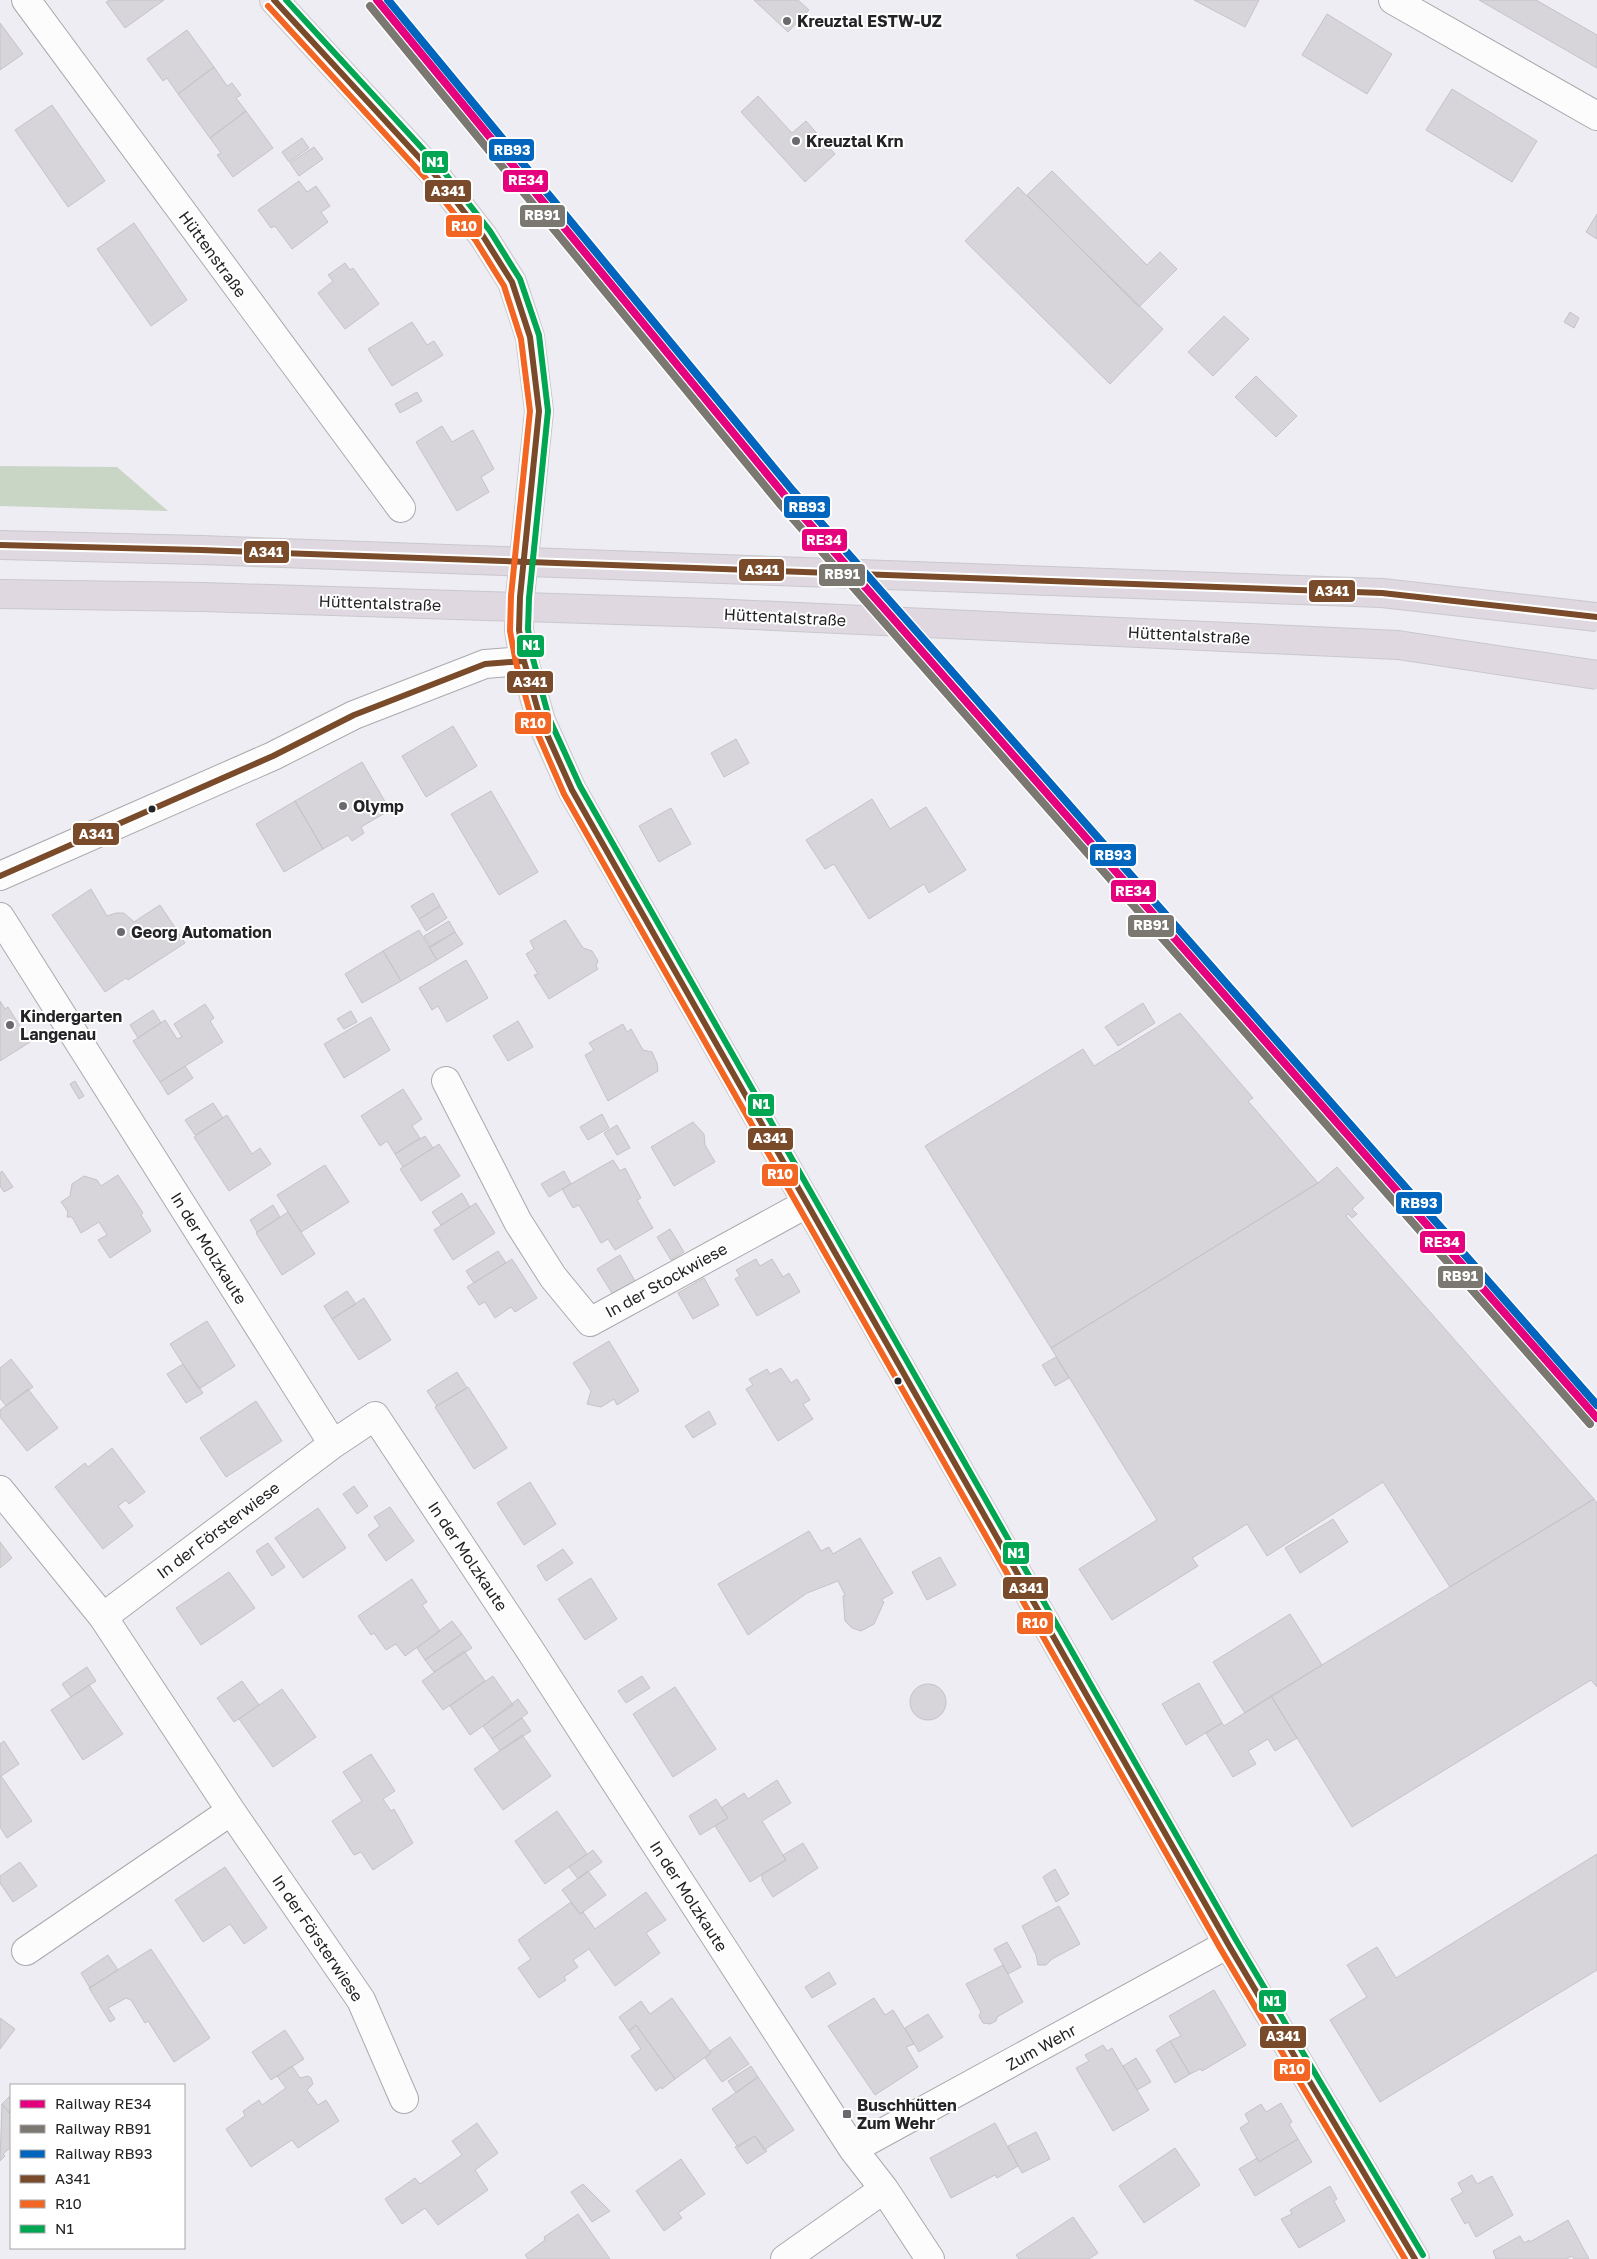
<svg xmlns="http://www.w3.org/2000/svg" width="1597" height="2259" viewBox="0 0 1597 2259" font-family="'Golos Text',sans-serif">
  <rect width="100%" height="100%" fill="#ededf3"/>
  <path fill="#cad6c5" d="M0 466 117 467 168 511 0 506Z"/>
  <path fill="#d7d5d9" stroke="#c5c3c6" d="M110 0H164L125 28 106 2Z
    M754 0H798L809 10 788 32Z
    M1194 0H1259L1245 27Z
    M1479 0H1536L1597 35V68Z
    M1327 14 1392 54 1367 94 1302 55Z
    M0 23 23 54 0 70Z
    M187 30 214 67 178 94 167 78 163 81 147 59Z
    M214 67 227 86 232 83 241 95 236 98 246 111 210 138 178 94Z
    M1452 89 1537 141 1512 182 1426 130Z
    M758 96 792 133 806 121 835 154 805 182 741 112Z
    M52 105 105 181 68 207 15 130Z
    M246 111 273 148 233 177 217 155 221 153 210 138Z
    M302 138 309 148 289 162 282 152Z
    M314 147 323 159 299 176 290 163Z
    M1052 171 1147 265 1160 252 1177 269 1139 307 1027 195Z
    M299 181 307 192 316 186 330 206 321 212 328 222 292 249 275 226 271 228 258 210Z
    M1018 187 1163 329 1110 384 965 241Z
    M1597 214V239L1586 232Z
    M134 223 187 300 151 326 97 249Z
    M345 263 350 270 353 268 379 304 345 329 318 293 333 281 328 275Z
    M1570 312 1579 318 1574 328 1564 322Z
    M1224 316 1249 339 1213 376 1188 352Z
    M412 322 427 345 434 341 443 355 392 386 368 349Z
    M1256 376 1297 416 1276 437 1235 397Z
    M417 392 422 401 400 413 395 404Z
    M442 426 452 442 473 430 494 469 481 477 489 492 457 511 416 442Z
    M453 726 477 766 426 797 402 756Z
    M736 739 749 763 724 777 711 753Z
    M362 762 390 810 361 827 364 833 352 841 348 835 323 849 295 801Z
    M491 791 538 872 499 895 451 814Z
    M872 799 890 829 926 807 966 870 929 893 924 884 869 919 834 864 825 869 806 840Z
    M295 801 323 849 284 872 256 824Z
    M671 808 691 844 659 862 639 826Z
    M91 889 107 916 116 913H124L134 922 160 905 185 943 128 980 126 978 105 992 52 915Z
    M433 893 440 906 419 919 411 906Z
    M440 906 447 918 426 931 419 919Z
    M565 920 583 948 592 951 598 961 596 966 598 969 549 999 534 975 538 974 526 954 534 949 530 941Z
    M449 921 455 932 431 947 424 936Z
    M419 930 437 960 401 981 383 951Z
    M455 932 463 944 437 960 429 947Z
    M383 951 401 981 362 1003 345 974Z
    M466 960 488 998 447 1022 438 1006 432 1010 419 988Z
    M0 1001 5 1009 8 1007 30 1042 0 1061Z
    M1143 1003 1155 1023 1118 1046 1105 1027Z
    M205 1004 214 1018 210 1021 223 1042 160 1082 133 1041 165 1020 177 1039 182 1037 174 1024Z
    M153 1010 161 1023 138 1038 130 1025Z
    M351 1011 357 1022 344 1029 337 1019Z
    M1180 1013 1253 1098 1248 1101 1318 1183 1051 1348 925 1146 1083 1049 1094 1066Z
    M371 1017 390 1050 344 1078 324 1044Z
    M518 1021 533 1047 508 1061 493 1036Z
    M623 1024 627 1032 631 1029 643 1050 652 1052 657 1063 658 1071 608 1101 585 1055 594 1050 589 1043Z
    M185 1066 193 1078 168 1095 160 1082Z
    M75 1081 84 1096 79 1099 70 1084Z
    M403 1089 422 1119 412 1126 420 1138 395 1154 387 1141 380 1146 361 1116Z
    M213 1103 223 1118 195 1135 185 1120Z
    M602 1114 609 1128 588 1140 580 1127Z
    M227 1115 252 1154 260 1148 271 1164 229 1191 194 1137Z
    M693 1122 704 1134 705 1145 715 1162 674 1186 651 1147Z
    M617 1125 630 1148 617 1155 604 1133Z
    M425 1136 433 1148 403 1167 395 1154Z
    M439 1144 460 1176 421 1201 400 1169Z
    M613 1160 620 1171 625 1168 641 1198 637 1200 653 1228 615 1250 608 1239 601 1243 579 1205 573 1208 562 1189Z
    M325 1165 349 1202 301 1232 277 1195Z
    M1337 1167 1364 1198 1352 1209 1357 1214 1352 1218 1348 1214 1346 1216 1594 1499 1450 1587 1383 1482 1267 1556 1247 1524 1192 1558 1198 1566 1112 1620 1079 1569 1157 1520 1051 1348 1318 1183Z
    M2 1171 13 1187 4 1192 0 1186V1173Z
    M564 1171 571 1184 549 1197 541 1184Z
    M118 1175 143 1213 141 1215 151 1231 110 1258 98 1240 107 1235 99 1222 81 1233 72 1217H67L68 1212 61 1202 70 1196 72 1184 84 1176 97 1180 101 1186Z
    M462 1193 470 1207 441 1225 432 1212Z
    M476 1203 495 1233 453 1260 434 1230Z
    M273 1205 280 1217 257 1232 250 1220Z
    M288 1212 315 1254 282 1275 256 1233Z
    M670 1229 684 1252 671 1260 657 1237Z
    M498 1251 506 1263 474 1283 466 1271Z
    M620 1255 635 1281 613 1295 597 1269Z
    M512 1259 537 1298 515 1312 511 1307 495 1318 485 1302 479 1305 467 1287Z
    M756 1259 760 1266 772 1259 783 1277 789 1273 800 1292 757 1316 735 1279 740 1276 736 1270Z
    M704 1278 719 1305 693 1319 678 1293Z
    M347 1291 356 1304 332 1319 324 1306Z
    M364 1298 391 1340 359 1360 332 1319Z
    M207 1321 235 1366 199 1389 170 1344Z
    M609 1341 639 1391 617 1405 614 1399 601 1407 587 1404 591 1391 573 1363Z
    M1056 1357 1069 1378 1055 1386 1042 1365Z
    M11 1359 33 1387 6 1406 0 1398V1368Z
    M183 1364 203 1393 186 1403 167 1374Z
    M781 1368 791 1383 797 1379 810 1400 803 1404 813 1419 778 1441 746 1389 753 1385 749 1379 767 1369 770 1374Z
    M457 1372 467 1388 437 1406 427 1391Z
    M468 1387 507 1448 474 1469 435 1407Z
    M28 1389 58 1428 27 1451 0 1417V1410Z
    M256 1401 282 1441 226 1477 200 1438Z
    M709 1411 716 1424 693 1438 685 1426Z
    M112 1448 145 1492 129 1504 126 1500 118 1506 133 1526 103 1549 55 1487 85 1463 88 1467Z
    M530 1482 556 1524 524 1545 497 1503Z
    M354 1486 368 1506 357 1514 343 1494Z
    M1594 1499 1597 1503V1687L1591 1680 1352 1827 1271 1696Z
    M390 1507 414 1541 386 1561 368 1535 380 1526 374 1517Z
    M318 1508 346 1548 303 1578 275 1538Z
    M1333 1519 1348 1542 1300 1573 1285 1548Z
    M809 1531 821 1551 829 1547 833 1554 860 1538 893 1593 881 1600 884 1602 874 1624 861 1631 852 1628 845 1621 843 1596 845 1595 838 1581 807 1593 748 1635 718 1584Z
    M0 1542 12 1558 0 1568Z
    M268 1543 285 1567 272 1576 256 1551Z
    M563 1549 573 1563 546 1581 537 1566Z
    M940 1557 956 1585 927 1600 912 1572Z
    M229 1572 255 1608 201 1645 176 1608Z
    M591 1578 617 1619 585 1640 558 1599Z
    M412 1579 427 1602 422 1605 440 1631 405 1656 396 1644 386 1650 374 1633 371 1635 358 1616Z
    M1290 1614 1322 1665 1245 1713 1213 1662Z
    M452 1621 462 1634 425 1660 417 1648Z
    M462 1634 472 1648 434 1672 425 1660Z
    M464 1651 485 1681 443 1710 422 1681Z
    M87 1667 96 1681 71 1697 62 1684Z
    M493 1676 513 1705 470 1735 450 1706Z
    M642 1676 650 1688 626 1703 618 1691Z
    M242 1681 259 1705 234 1722 217 1698Z
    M1199 1683 1222 1723 1186 1745 1162 1704Z
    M910 1702a18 18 0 1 1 36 0a18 18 0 1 1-36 0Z
    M89 1685 123 1734 83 1760 51 1710Z
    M675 1687 716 1749 673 1777 633 1714Z
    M282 1689 316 1737 273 1767 239 1719Z
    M1271 1696 1297 1738 1275 1751 1268 1739 1248 1751 1256 1764 1233 1777 1206 1733 1222 1723 1224 1726Z
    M518 1699 528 1713 492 1739 483 1726Z
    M522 1718 531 1731 500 1751 492 1739Z
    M522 1735 551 1776 503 1810 474 1769Z
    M4 1741 19 1764 1 1776 32 1821 7 1838 0 1827V1744Z
    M371 1754 395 1791 383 1799 391 1811 394 1809 413 1843 373 1870 361 1852 354 1855 332 1821 362 1801 343 1772Z
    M777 1780 791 1803 762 1821 786 1860 750 1882 715 1826 728 1818 721 1808 744 1793 748 1799Z
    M716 1799 728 1818 700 1835 689 1816Z
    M557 1811 587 1854 545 1884 515 1841Z
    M803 1843 818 1868 773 1897 762 1880V1874L786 1860 783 1855Z
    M593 1850 602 1862 578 1879 569 1867Z
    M1597 1854V1970L1380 2102 1330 2020 1367 1997 1347 1965 1377 1947 1396 1978Z
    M20 1862 37 1886 13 1902 0 1883V1876Z
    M225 1867 267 1928 244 1944 230 1924 203 1942 175 1900Z
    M1055 1869 1069 1894 1056 1902 1043 1877Z
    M588 1871 606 1895 580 1914 562 1890Z
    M646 1892 666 1920 646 1933 660 1953 615 1986 589 1949 573 1960 578 1967 564 1977 566 1980 539 1998 518 1968 531 1959 518 1940 571 1902 580 1914 583 1912 595 1929Z
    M1059 1906 1080 1944 1052 1959 1046 1965H1038L1036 1955 1022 1926Z
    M1007 1942 1021 1967 1008 1974 994 1949Z
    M151 1949 210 2038 174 2062 148 2021 145 2023 131 2000 126 1998 108 2008 115 2019 110 2022 89 1988Z
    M108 1955 118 1970 90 1988 81 1973Z
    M1003 1965 1023 2002 997 2017 996 2021 990 2024 983 2023 979 2016 981 2012 966 1984Z
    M829 1972 836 1984 812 1998 805 1987Z
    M1214 1990 1246 2045 1202 2071 1200 2069 1190 2074 1170 2041 1181 2036 1169 2016Z
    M672 1998 711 2053 675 2079 636 2025 629 2031 619 2017 641 2001 650 2014Z
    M874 1998 885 2015 893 2010 914 2044 906 2047 918 2067 875 2095 828 2026Z
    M928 2014 943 2037 919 2052 905 2028Z
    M0 2018 15 2029 0 2049Z
    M636 2025 675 2079 662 2089 661 2087 656 2091 631 2056 641 2049 629 2031Z
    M285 2030 304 2059 271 2080 252 2052Z
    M730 2037 749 2064 722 2082 705 2058 711 2053 710 2051Z
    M1170 2041 1190 2074 1175 2083 1156 2050Z
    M1103 2045 1107 2051 1112 2048 1149 2110 1113 2131 1076 2068 1089 2061 1085 2055Z
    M1136 2058 1151 2082 1137 2090 1123 2066Z
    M292 2066 300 2078 308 2076 311 2078 313 2084 307 2090 318 2105 326 2100 339 2121 298 2148 292 2140 251 2167 226 2129 245 2116 243 2111 259 2100 262 2105 286 2088 277 2076Z
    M751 2066 758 2077 736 2093 728 2081Z
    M758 2077 794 2130 764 2150 755 2136 738 2147 712 2109Z
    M11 2095V2115L2 2104Z
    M1281 2103 1292 2122 1289 2124 1298 2139 1259 2162 1240 2128 1249 2122 1245 2114 1261 2104 1266 2112Z
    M2 2104 11 2115V2147L3 2154 5 2156 0 2161Z
    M477 2123 498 2153 475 2170 488 2190 438 2225 425 2208 402 2224 385 2199 415 2178 420 2184 462 2155 452 2141Z
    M995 2123 1018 2166 997 2178 995 2175 951 2198 930 2158Z
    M1036 2132 1050 2159 1022 2173 1008 2146Z
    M755 2136 767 2151 747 2164 735 2147Z
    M1298 2139 1312 2162 1255 2196 1239 2169 1257 2158 1259 2162Z
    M1175 2148 1200 2185 1144 2223 1119 2186Z
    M681 2159 705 2194 678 2213 682 2218 664 2231 636 2191Z
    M1472 2175 1477 2184 1492 2176 1513 2215 1476 2237 1468 2222 1465 2224 1451 2199 1463 2192 1458 2183Z
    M583 2184 610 2211 592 2222 571 2192Z
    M1330 2186 1337 2199 1334 2201 1345 2221 1299 2248 1281 2219 1292 2214 1290 2210Z
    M578 2214 610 2259H528L525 2255 545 2240 544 2237Z
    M1073 2217 1098 2253 1089 2259H1019L1016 2255Z
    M1568 2220 1589 2259H1574L1572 2256 1566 2259H1496L1493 2251 1520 2236 1524 2243 1529 2240 1530 2242Z"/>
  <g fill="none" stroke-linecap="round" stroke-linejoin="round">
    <defs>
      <path id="minor" d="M26 0 401 508
        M1393 0 1597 116
        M0 876 273 756 354 715 485 664 524 661
        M0 917 333 1444
        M446 1081 518 1222 553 1277 590 1322 806 1204
        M0 1490 103 1617 231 1811 361 2000 404 2099
        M103 1617 333 1444 375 1416 528 1647 853 2149 884 2189 930 2259
        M26 1951 231 1811
        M853 2149 1228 1944
        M785 2259 884 2189"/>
      <path id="major" d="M274 0 437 177 483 236 512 282 530 337 539 411 520 597 519 630 524 661 541 721 572 790 1228 1944 1415 2259"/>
      <path id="highway" d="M0 545 201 550
        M0 594 203 597"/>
    </defs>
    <use href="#minor" stroke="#aaaaae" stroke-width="30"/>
    <use href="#major" stroke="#c9c9cc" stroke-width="30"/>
    <use href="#highway" stroke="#c9c9cc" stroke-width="30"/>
    <use href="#minor" stroke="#fcfcfd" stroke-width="28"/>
    <use href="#major" stroke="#eae6ec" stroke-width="28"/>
    <use href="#highway" stroke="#dfd8e1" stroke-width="28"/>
    <defs>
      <path id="highway-bridge" d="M201 550 1382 593 1597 617
        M203 597 711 613 1398 645 1597 675"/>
    </defs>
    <use href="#highway-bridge" stroke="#c9c9cc" stroke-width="30" stroke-linecap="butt"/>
    <use href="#highway-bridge" stroke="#dfd8e1" stroke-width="28"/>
    <defs>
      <path id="bus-1" d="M274 0 437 177 483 236 512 282 530 337 539 411 520 597 519 630 524 661 541 721 572 790 1228 1944 1415 2259
        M0 545 201 550 1382 593 1597 617
        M0 876 273 756 354 715 485 664 524 661"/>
      <path id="bus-2" d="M268 6 430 183 476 241 504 286 521 339 530 411 511 596 510 631 516 663 533 723 564 794 1220 1948 1405 2259"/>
      <path id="bus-3" d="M286 0 444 172 490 231 520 279 539 335 548 411 529 598 528 629 533 659 549 718 580 786 1236 1940 1423 2255"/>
    </defs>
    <use href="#bus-1" stroke="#fff" stroke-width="10"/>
    <use href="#bus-2" stroke="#fff" stroke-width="10"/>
    <use href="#bus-3" stroke="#fff" stroke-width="10"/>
    <use href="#bus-1" stroke="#7a4b2a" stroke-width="6"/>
    <use href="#bus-2" stroke="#f26522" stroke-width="6"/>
    <use href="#bus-3" stroke="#00a651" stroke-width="6"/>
    <defs>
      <path id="rail-1" d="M377 0 786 497 1597 1418"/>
      <path id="rail-2" d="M370 6 779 503 1590 1424"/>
      <path id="rail-3" d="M388 0 793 491 1597 1405"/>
    </defs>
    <use href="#rail-1" stroke="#fff" stroke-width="11"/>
    <use href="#rail-2" stroke="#fff" stroke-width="11"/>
    <use href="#rail-3" stroke="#fff" stroke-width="11"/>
    <use href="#rail-1" stroke="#e5007d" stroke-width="8"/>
    <use href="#rail-2" stroke="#7b7872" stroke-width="8"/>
    <use href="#rail-3" stroke="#0065bd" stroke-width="8"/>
  </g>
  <g fill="#6a6a6e" stroke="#fff" stroke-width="2">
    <circle cx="787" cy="21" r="5"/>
    <circle cx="796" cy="141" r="5"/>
    <circle cx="343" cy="806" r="5"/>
    <circle cx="121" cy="932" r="5"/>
    <circle cx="10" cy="1025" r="5"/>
    <rect x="842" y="2109" width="10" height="10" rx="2.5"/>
  </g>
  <g fill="#242427" stroke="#fff" stroke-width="2">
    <circle cx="152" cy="809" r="4.5"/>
    <circle cx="898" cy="1381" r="4.5"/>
  </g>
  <g text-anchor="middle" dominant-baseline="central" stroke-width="4" stroke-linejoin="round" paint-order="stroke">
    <g font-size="16" font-weight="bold" fill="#242427" stroke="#fff" text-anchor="start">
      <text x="797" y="21">Kreuztal ESTW-UZ</text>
      <text x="806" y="141">Kreuztal Krn</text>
      <text x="353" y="806">Olymp</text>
      <text x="131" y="932">Georg Automation</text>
      <text x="20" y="1016">Kindergarten<tspan x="20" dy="18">Langenau</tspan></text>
      <text x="857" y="2105">Buschhütten<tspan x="857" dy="18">Zum Wehr</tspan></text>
    </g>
    <g font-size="16" fill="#242427" stroke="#fff">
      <text transform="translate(213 254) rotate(54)">Hüttenstraße</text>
      <text transform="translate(380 603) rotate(2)">Hüttentalstraße</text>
      <text transform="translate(785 617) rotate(3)">Hüttentalstraße</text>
      <text transform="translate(1189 635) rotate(3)">Hüttentalstraße</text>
      <text transform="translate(209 1248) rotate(58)">In der Molzkaute</text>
      <text transform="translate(666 1280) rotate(-29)">In der Stockwiese</text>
      <text transform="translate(218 1530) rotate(-37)">In der Försterwiese</text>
      <text transform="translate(468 1556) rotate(56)">In der Molzkaute</text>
      <text transform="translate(689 1896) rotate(57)">In der Molzkaute</text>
      <text transform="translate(318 1938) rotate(56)">In der Försterwiese</text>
      <text transform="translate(1041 2047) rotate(-29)">Zum Wehr</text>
    </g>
  </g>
  <g stroke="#fff" stroke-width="2">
    <rect x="488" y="138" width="47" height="24" rx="5" fill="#0065bd"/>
    <rect x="421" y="150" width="28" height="24" rx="5" fill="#00a651"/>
    <rect x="502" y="169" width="47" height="24" rx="5" fill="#e5007d"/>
    <rect x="424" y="179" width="48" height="24" rx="5" fill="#7a4b2a"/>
    <rect x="519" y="204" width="47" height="24" rx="5" fill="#7b7872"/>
    <rect x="445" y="214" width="38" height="24" rx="5" fill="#f26522"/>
    <rect x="783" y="495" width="48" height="24" rx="5" fill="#0065bd"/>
    <rect x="801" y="528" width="47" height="24" rx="5" fill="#e5007d"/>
    <rect x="243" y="540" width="47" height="24" rx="5" fill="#7a4b2a"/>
    <rect x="738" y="558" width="47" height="24" rx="5" fill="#7a4b2a"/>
    <rect x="818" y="563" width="48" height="24" rx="5" fill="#7b7872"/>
    <rect x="1308" y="579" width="48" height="24" rx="5" fill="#7a4b2a"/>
    <rect x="516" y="634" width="29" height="24" rx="5" fill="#00a651"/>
    <rect x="506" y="670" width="48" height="24" rx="5" fill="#7a4b2a"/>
    <rect x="514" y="711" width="38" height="24" rx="5" fill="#f26522"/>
    <rect x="72" y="822" width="48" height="24" rx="5" fill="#7a4b2a"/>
    <rect x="1089" y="843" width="48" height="24" rx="5" fill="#0065bd"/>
    <rect x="1110" y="879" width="47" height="24" rx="5" fill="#e5007d"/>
    <rect x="1127" y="914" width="48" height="24" rx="5" fill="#7b7872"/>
    <rect x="747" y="1093" width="28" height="24" rx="5" fill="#00a651"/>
    <rect x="747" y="1127" width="47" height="24" rx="5" fill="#7a4b2a"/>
    <rect x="761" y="1163" width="38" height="24" rx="5" fill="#f26522"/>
    <rect x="1395" y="1191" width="48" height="24" rx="5" fill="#0065bd"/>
    <rect x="1419" y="1230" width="47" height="24" rx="5" fill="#e5007d"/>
    <rect x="1437" y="1265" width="47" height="24" rx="5" fill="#7b7872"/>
    <rect x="1002" y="1541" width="28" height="24" rx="5" fill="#00a651"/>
    <rect x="1002" y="1576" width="47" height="24" rx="5" fill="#7a4b2a"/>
    <rect x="1016" y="1611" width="38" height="24" rx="5" fill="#f26522"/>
    <rect x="1258" y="1989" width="29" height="24" rx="5" fill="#00a651"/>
    <rect x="1259" y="2025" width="48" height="24" rx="5" fill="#7a4b2a"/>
    <rect x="1273" y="2058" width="38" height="24" rx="5" fill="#f26522"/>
  </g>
  <g font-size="14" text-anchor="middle" font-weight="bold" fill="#fff">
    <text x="512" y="155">RB93</text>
    <text x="435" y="167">N1</text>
    <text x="526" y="185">RE34</text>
    <text x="448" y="196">A341</text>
    <text x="542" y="220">RB91</text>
    <text x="464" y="231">R10</text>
    <text x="807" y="512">RB93</text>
    <text x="824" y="545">RE34</text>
    <text x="266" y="557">A341</text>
    <text x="762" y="575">A341</text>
    <text x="842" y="579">RB91</text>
    <text x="1332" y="596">A341</text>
    <text x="531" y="650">N1</text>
    <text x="530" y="687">A341</text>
    <text x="533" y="728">R10</text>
    <text x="96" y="839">A341</text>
    <text x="1113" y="860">RB93</text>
    <text x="1133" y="896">RE34</text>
    <text x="1151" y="930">RB91</text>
    <text x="761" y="1109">N1</text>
    <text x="770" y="1143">A341</text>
    <text x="780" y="1179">R10</text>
    <text x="1419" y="1208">RB93</text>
    <text x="1442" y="1247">RE34</text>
    <text x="1460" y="1281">RB91</text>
    <text x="1016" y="1558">N1</text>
    <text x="1026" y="1593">A341</text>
    <text x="1035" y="1628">R10</text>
    <text x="1272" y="2006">N1</text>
    <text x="1283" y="2041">A341</text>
    <text x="1292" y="2074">R10</text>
  </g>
  <rect x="10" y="2084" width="175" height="165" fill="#ffffff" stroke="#a7a7a9"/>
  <rect x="20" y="2100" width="25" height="8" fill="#e5007d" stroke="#a7a7a9"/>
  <text x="55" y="2109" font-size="15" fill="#242427">Railway RE34</text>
  <rect x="20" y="2125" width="25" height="8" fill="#7b7872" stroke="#a7a7a9"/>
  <text x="55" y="2134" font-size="15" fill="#242427">Railway RB91</text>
  <rect x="20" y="2150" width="25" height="8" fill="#0065bd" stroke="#a7a7a9"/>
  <text x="55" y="2159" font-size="15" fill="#242427">Railway RB93</text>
  <rect x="20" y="2175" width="25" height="8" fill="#7a4b2a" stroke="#a7a7a9"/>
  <text x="55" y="2184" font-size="15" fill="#242427">A341</text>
  <rect x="20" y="2200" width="25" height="8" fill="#f26522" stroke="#a7a7a9"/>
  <text x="55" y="2209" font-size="15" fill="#242427">R10</text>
  <rect x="20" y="2225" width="25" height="8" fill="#00a651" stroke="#a7a7a9"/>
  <text x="55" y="2234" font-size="15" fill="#242427">N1</text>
</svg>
